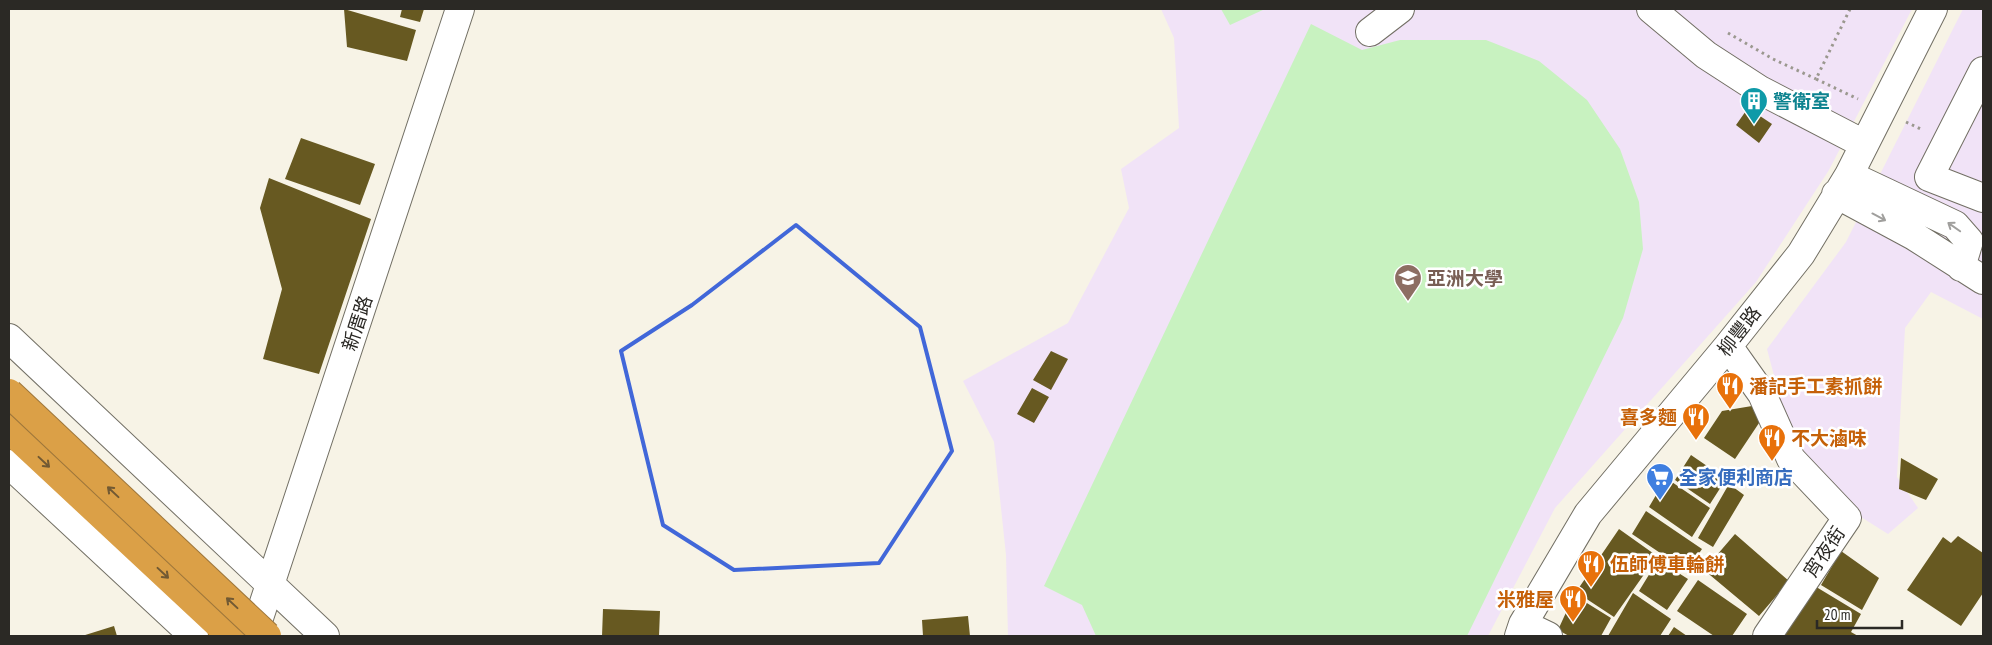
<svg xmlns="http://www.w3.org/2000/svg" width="1992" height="645" viewBox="0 0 1992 645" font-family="'PT Sans Narrow','Noto Sans TC',sans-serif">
  <rect width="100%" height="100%" fill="#f7f3e6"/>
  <path fill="#f1e3f7" d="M1161 9H1912L1829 170 1756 282 1555 508 1488 636H1008L1006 555 994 442 963 381 1068 323 1129 208 1121 169 1179 128 1174 38Z
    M1963 9H1983V319L1931 292 1905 328 1897 477 1918 508 1888 534 1845 507 1812 472 1789 432 1767 349 1846 242Z"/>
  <path fill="#c8f2c0" d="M1221 9H1265L1230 25Z
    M1311 24 1362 50 1400 40H1486L1539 61 1587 100 1620 149 1639 202 1643 249 1623 318 1467 636H1096L1082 605 1044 586Z"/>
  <path fill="#675921" d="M344 9 416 30 407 61 347 47Z
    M402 9H424L420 22 400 17Z
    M1748 108 1772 124 1759 143 1736 125Z
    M301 138 375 164 360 205 285 179Z
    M269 178 371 219 319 374 263 359 282 289 260 208Z
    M1051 351 1068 359 1051 390 1033 380Z
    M1032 388 1049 397 1034 423 1017 414Z
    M1752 406 1765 414 1735 459 1704 438 1722 411Z
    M1691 455 1726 479 1710 504 1675 480Z
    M1901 458 1938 479 1926 500 1899 489Z
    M1666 478 1710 508 1692 537 1649 507Z
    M1729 484 1744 495 1713 547 1698 538Z
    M1646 511 1702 549 1687 571 1632 534Z
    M1619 529 1657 556 1614 617 1576 592Z
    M1735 534 1789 581 1759 616 1704 570Z
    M1958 536 1983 553V593L1961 626 1907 590 1943 537 1951 543Z
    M1841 551 1879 578 1862 610 1821 585Z
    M1658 560 1688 579 1667 610 1639 591Z
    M1698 580 1747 614 1732 636H1714L1677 611Z
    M1813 585 1861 614 1851 632 1858 636H1783Z
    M1633 593 1671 619 1660 636H1608Z
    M1574 595 1611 618 1601 636H1569L1558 630Z
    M603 609 660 611 659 636H602Z
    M968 616 970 636H923L922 620Z
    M114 626 117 636H82Z
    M1674 627 1687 636H1668Z"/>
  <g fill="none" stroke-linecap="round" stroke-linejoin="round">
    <defs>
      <path id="minor" d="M1651 9 1706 55 1760 90 1864 144
        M1370 32 1400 9
        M1983 71 1929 177 1983 198
        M1849 175 1955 225 1969 241 1961 267
        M1836 194 1914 236 1983 280
        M9 338 325 636
        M1728 346 1762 394 1791 459 1847 518 1767 636
        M9 464 194 636
        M1523 624 1548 636
        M253 636 460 9
        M1519 636 1523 624 1588 514 1728 346 1801 254 1849 175 1933 9"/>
      <path id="highway" d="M9 429 231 636"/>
    </defs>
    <use href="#minor" stroke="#726f64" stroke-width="30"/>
    <use href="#highway" stroke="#9d763b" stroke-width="30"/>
    <path stroke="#9b988f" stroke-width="3" stroke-dasharray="2.5 4" stroke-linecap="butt" d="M1850 9 1816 79 1858 99
      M1728 33 1773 59 1816 79
      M1906 122 1923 130"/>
    <use href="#minor" stroke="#fff" stroke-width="28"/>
    <use href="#highway" stroke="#dba047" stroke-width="28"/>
    <defs>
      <path id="highway-bridge" d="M9 393 267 636"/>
    </defs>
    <use href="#highway-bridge" stroke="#9d763b" stroke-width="30" stroke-linecap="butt"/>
    <use href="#highway-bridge" stroke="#dba047" stroke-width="28"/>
  </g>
  <defs><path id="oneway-shaft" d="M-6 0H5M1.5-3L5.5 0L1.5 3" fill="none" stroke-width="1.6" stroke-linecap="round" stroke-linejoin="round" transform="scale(1.25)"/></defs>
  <g stroke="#a09f9d">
    <use href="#oneway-shaft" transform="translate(1879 217) rotate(28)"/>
    <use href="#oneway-shaft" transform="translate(1954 227) rotate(-145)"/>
  </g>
  <g stroke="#715933">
    <use href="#oneway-shaft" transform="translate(44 462) rotate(43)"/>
    <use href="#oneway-shaft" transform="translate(113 492) rotate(-137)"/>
    <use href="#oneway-shaft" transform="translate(163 573) rotate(43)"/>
    <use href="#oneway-shaft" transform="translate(232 603) rotate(-137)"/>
  </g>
  <path fill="none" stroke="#4167d9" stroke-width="4" stroke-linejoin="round" d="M796 225 920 327 952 451 879 563 734 570 663 525 621 351 692 305Z"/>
  <defs>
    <symbol id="building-pin" viewBox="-11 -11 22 30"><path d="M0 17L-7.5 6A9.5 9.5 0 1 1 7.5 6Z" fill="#0f9aa8" stroke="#fff"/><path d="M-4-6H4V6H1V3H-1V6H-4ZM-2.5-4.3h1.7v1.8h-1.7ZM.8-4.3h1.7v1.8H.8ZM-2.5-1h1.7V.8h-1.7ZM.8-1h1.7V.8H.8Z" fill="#fff"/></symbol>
    <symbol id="university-pin" viewBox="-11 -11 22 30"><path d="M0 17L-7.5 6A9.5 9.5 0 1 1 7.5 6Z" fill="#8d6e63" stroke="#fff"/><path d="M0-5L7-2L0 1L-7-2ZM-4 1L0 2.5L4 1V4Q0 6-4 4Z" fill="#fff"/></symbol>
    <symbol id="restaurant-pin" viewBox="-11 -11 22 30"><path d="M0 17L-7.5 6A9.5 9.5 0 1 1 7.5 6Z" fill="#e8710a" stroke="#fff"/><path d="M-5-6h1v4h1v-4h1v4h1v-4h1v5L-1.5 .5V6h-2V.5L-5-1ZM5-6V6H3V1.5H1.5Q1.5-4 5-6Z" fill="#fff"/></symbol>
    <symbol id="supermarket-pin" viewBox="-11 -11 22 30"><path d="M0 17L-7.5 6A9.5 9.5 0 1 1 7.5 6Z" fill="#3f7fe0" stroke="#fff"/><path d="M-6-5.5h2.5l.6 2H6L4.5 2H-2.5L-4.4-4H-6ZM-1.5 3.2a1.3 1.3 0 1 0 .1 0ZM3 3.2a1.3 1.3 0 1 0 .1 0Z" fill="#fff"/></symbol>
  </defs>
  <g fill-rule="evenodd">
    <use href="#building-pin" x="1738" y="85" width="32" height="43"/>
    <use href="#university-pin" x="1392" y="262" width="32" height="43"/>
    <use href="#restaurant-pin" x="1714" y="370" width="32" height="43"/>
    <use href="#restaurant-pin" x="1680" y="401" width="32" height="43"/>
    <use href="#restaurant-pin" x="1756" y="422" width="32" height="43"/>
    <use href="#supermarket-pin" x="1644" y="461" width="32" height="43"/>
    <use href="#restaurant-pin" x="1575" y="548" width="32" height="43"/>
    <use href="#restaurant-pin" x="1557" y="583" width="32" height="43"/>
  </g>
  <g text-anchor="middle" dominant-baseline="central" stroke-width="5" stroke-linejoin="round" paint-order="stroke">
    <g font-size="19" font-weight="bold" fill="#0d838f" stroke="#fff" text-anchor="start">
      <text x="1773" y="101">警衛室</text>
    </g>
    <g font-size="19" font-weight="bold" fill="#785e54" stroke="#fff" text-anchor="start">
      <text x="1427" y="278">亞洲大學</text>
    </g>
    <g font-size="19" fill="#2b2925" stroke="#fff">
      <text transform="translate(357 323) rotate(-72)">新厝路</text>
      <text transform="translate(1739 331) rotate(-52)">柳豐路</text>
      <text transform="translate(1824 552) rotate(-56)">宵夜街</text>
    </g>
    <g font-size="19" font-weight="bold" fill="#c56008" stroke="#fff" text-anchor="start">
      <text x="1749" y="386">潘記手工素抓餅</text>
      <text x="1677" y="417" text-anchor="end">喜多麵</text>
      <text x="1791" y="438">不大滷味</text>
      <text x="1610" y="564">伍師傅車輪餅</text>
      <text x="1554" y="599" text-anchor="end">米雅屋</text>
    </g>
    <g font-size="19" font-weight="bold" fill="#366cbe" stroke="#fff" text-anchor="start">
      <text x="1679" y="477">全家便利商店</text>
    </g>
  </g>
  <rect width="1992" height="645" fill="none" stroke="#2b2925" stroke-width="20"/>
  <path d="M1817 620v8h85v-8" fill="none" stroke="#2b2925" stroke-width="2.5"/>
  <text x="1824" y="620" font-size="15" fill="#2b2925" stroke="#ffffff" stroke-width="4" paint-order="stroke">20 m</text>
</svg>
